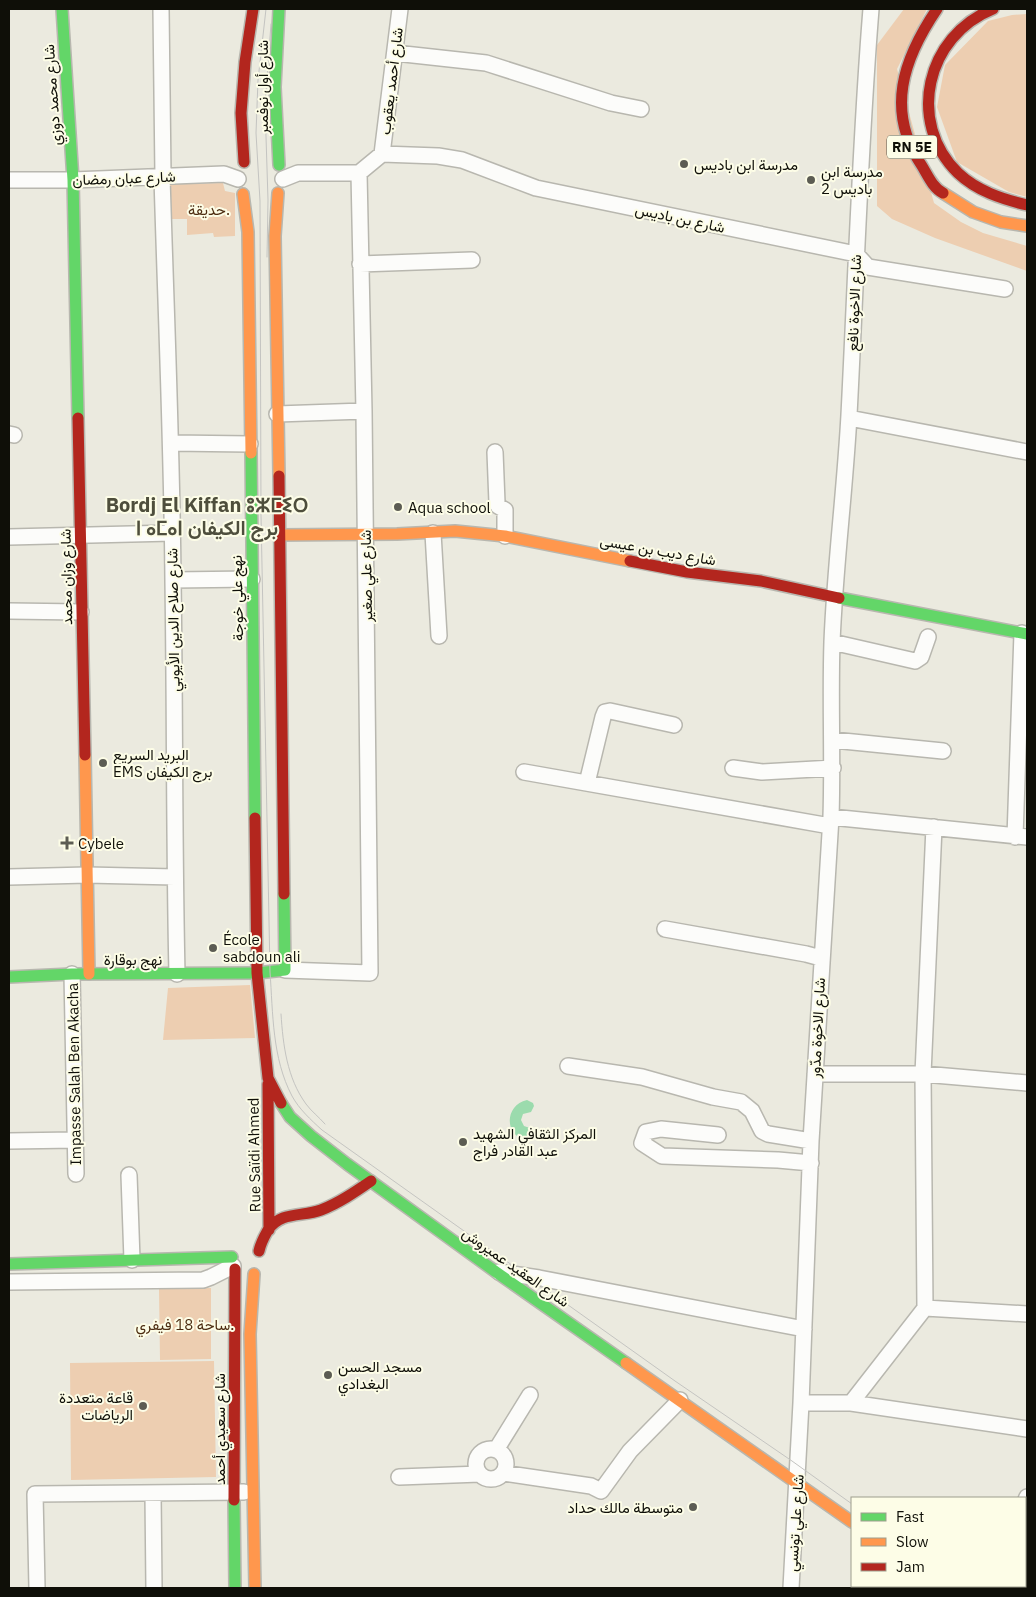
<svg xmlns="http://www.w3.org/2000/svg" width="1036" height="1597" viewBox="0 0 1036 1597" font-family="'IBM Plex Sans',Vazirmatn,'Noto Sans Tifinagh',sans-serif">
  <rect width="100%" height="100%" fill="#ebeadf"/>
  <path fill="#edceb1" d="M904 9H927L897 69 934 203 961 222 983 233 1027 246V271L935 238 892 219 877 206V45Z
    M1027 14V197L1009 192 957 162 937 107 945 65 988 21 1012 15Z
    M223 183 225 191 235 193V236L214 237 213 233 187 235V219H171L170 184Z
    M250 985 255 1038 163 1040 168 988Z
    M211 1288V1359L160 1360 159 1289Z
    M214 1361 216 1477 71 1480 70 1363Z"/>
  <path fill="#9bdbad" d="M527 1100 533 1103 534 1106 531 1112 523 1114 521 1120 524 1126 533 1129V1136L527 1140C504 1137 504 1105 527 1100Z"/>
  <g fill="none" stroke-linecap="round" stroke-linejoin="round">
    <defs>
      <path id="street" d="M161 9 163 176
        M395 53 486 63 611 103 641 109
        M382 154 400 9
        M359 173 382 154 438 156 462 160 536 188 856 254 868 267 1005 289
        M162 177C166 312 172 447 173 581 175 712 174 843 177 974
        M283 179 298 173H359L364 411 370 973 285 970
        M9 180H73L224 174 238 179
        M360 264 472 260
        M277 414 364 411
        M849 418 1027 452
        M9 434 14 435
        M171 443 250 444
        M495 452 497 503 498 506 505 510V536
        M433 533 439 636
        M9 537 172 533
        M173 580 252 579
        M9 611 81 612
        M832 642 915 661 921 657 928 637
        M833 740 943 751
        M733 768 762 772 833 768
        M524 772 830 826
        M587 783 603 717 605 712 610 711 674 725
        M831 817 1027 837
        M1015 837 1022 633
        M9 877 87 875 175 877
        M665 929 806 954 821 958
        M72 974 76 1174
        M568 1066 642 1077 713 1097 741 1102 752 1111 762 1131 768 1134 811 1141
        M815 1074H923L1027 1083
        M718 1135 661 1129 646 1132 642 1143 662 1156 778 1160 811 1163
        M9 1141 75 1140
        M129 1175 132 1260
        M499 1272 539 1278 804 1329
        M9 1282 203 1280 211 1277 233 1266
        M925 1308 923 1074 934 827
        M801 1403H851L925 1308 1027 1314
        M851 1403 1027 1429
        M476 1464a15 15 0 1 1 30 0a15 15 0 1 1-30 0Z
        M496 1450 530 1395
        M503 1473 591 1486 601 1491 630 1451 680 1400
        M399 1477 480 1474
        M153 1494 154 1588
        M1025 1502 1027 1497
        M1025 1538 1027 1539
        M37 1588 35 1494 244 1492
        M791 1588 801 1403 811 1141 831 817C833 758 830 700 832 642 835 566 845 490 849 415 856 279 860 144 871 9"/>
      <path id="fast" d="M62 9 73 180 78 418
        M279 9 275 87 279 165
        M251 453 255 818
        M839 598 1027 634
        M9 977 72 974 257 973 285 970 284 894
        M281 1103 290 1117 311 1136 347 1164 496 1272 626 1363
        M9 1264 232 1257
        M234 1500 235 1588"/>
      <path id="slow" d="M278 193 275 236 279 476
        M943 193 973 212 1001 222 1027 226
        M243 194 248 232 251 453
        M280 535 397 534 455 531 505 536 630 561
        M85 755 89 974
        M254 1274 250 1334 255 1588
        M626 1363 852 1522"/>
      <path id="jam" d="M937 9C903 59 885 111 922 166 928 176 933 188 943 193
        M993 9C926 36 906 122 958 173 977 191 1002 199 1027 205
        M244 162 241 113 245 62 253 9
        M78 418 85 755
        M279 476 284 894
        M630 561 687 572 761 581 839 598
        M255 818 257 973 268 1078 281 1103
        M268 1084 269 1230
        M259 1251C261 1242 264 1237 268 1230 281 1211 302 1217 321 1210 339 1203 355 1192 371 1181
        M234 1500 235 1269
        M936 1586 939 1588"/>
    </defs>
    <use href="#street" stroke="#b8b7af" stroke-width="18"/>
    <use href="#fast" stroke="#b8b7af" stroke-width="14"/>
    <use href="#slow" stroke="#b8b7af" stroke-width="14"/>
    <use href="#jam" stroke="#b8b7af" stroke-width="14"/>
    <use href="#street" stroke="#fcfcfa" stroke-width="15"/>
    <use href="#fast" stroke="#63d668" stroke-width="11"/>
    <use href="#slow" stroke="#ff974d" stroke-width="11"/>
    <use href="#jam" stroke="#b3261e" stroke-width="11"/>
    <path stroke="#c4c4c1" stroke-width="1" d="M266 9 258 80 256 133 260 201 261 515 270 972C273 1013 272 1058 292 1096 299 1109 311 1120 322 1130L675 1381 792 1461 852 1504
      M267 257 268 200 265 105 271 24
      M281 1014C283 1045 287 1078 306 1104 311 1111 319 1117 325 1124
      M974 1586 978 1588"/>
  </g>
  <g fill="#5c5c53" stroke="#fdfde7" stroke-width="2">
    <circle cx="684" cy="164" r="5"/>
    <circle cx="811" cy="180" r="5"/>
    <circle cx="398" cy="507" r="5"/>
    <circle cx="103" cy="763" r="5"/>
    <path d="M64.5 835.5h5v5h5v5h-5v5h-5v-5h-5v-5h5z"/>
    <circle cx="213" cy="948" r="5"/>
    <circle cx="463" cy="1142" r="5"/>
    <circle cx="328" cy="1375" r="5"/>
    <circle cx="143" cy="1406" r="5"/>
    <circle cx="693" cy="1507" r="5"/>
  </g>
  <g text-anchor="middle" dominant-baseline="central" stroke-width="4" stroke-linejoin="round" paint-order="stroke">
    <rect fill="#fdfde7" stroke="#56564b" stroke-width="1" x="887" y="135.5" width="50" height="23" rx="4"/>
    <g font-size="14" font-weight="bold" fill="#0f0f08">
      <text x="912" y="147">RN 5E</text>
    </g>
    <g font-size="15" fill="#0f0f08" stroke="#fdfde7">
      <text transform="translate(391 81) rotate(-83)">شارع أحمد يعقوب</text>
      <text transform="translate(262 87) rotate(-90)">شارع أول نوفمبر</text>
      <text transform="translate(52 95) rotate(-94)">شارع محمد دوزي</text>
      <text transform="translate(124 178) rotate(-2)">شارع عبان رمضان</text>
      <text transform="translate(680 218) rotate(12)">شارع بن باديس</text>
      <text transform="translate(854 303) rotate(-88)">شارع الاخوة نافع</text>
      <text transform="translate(658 550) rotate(10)">شارع ديب بن عيسى</text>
      <text transform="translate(366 576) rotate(-91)">شارع علي صغير</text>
      <text transform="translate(66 577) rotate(-91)">شارع وزان محمد</text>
      <text transform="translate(237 598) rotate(-91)">نهج علي خوجة</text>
      <text transform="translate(173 620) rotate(-91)">شارع صلاح الدين الأيوبي</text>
      <text x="133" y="959">نهج بوقارة</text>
      <text transform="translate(817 1028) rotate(-87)">شارع الاخوة مدّور</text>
      <text transform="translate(74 1074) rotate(-91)">Impasse Salah Ben Akacha</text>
      <text transform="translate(254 1155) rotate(-91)">Rue Saïdi Ahmed</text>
      <text transform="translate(516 1267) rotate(35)">شارع العقيد عميروش</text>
      <text transform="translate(219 1429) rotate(-90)">شارع سعيدي أحمد</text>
      <text transform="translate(795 1523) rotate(-86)">شارع علي تونسي</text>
    </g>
    <g font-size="15" fill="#0f0f08" stroke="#fdfde7" text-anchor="start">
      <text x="694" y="164">مدرسة ابن باديس</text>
      <text x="821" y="171">مدرسة ابن<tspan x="821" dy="17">باديس 2</tspan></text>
      <text x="408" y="507">Aqua school</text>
      <text x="113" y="754">البريد السريع<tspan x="113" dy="17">EMS برج الكيفان</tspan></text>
      <text x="78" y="843">Cybele</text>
      <text x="223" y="939">École<tspan x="223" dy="17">sabdoun ali</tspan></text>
      <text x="473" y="1133">المركز الثقافي الشهيد<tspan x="473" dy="17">عبد القادر فراج</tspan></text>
      <text x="338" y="1366">مسجد الحسن<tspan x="338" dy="17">البغدادي</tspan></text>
      <text x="133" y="1397" text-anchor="end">قاعة متعددة<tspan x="133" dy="17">الرياضات</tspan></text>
      <text x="683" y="1507" text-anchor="end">متوسطة مالك حداد</text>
    </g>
    <g font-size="15" fill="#4c2c11" stroke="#fdfde7">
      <text x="209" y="209">حديقة.</text>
      <text x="185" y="1324">ساحة 18 فيفري.</text>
    </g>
    <g font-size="20" font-weight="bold" fill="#4e4e3c" stroke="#fdfde7">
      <text x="207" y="504">Bordj El Kiffan ⵓⵣⵎⵉⵔ<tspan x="207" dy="23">ⵏ ⴰⵎⴰⵏ برج الكيفان</tspan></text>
    </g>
  </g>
  <rect width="1036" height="1597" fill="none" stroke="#0f0f08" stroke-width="20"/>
  <rect x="851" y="1497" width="175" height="90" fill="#fdfde7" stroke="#9e9e8e"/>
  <rect x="861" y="1513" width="25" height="8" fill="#63d668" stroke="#9e9e8e"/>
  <text x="896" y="1522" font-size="15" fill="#0f0f08">Fast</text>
  <rect x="861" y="1538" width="25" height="8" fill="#ff974d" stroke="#9e9e8e"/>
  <text x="896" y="1547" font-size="15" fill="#0f0f08">Slow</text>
  <rect x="861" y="1563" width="25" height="8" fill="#b3261e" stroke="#9e9e8e"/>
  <text x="896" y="1572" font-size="15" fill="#0f0f08">Jam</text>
</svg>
